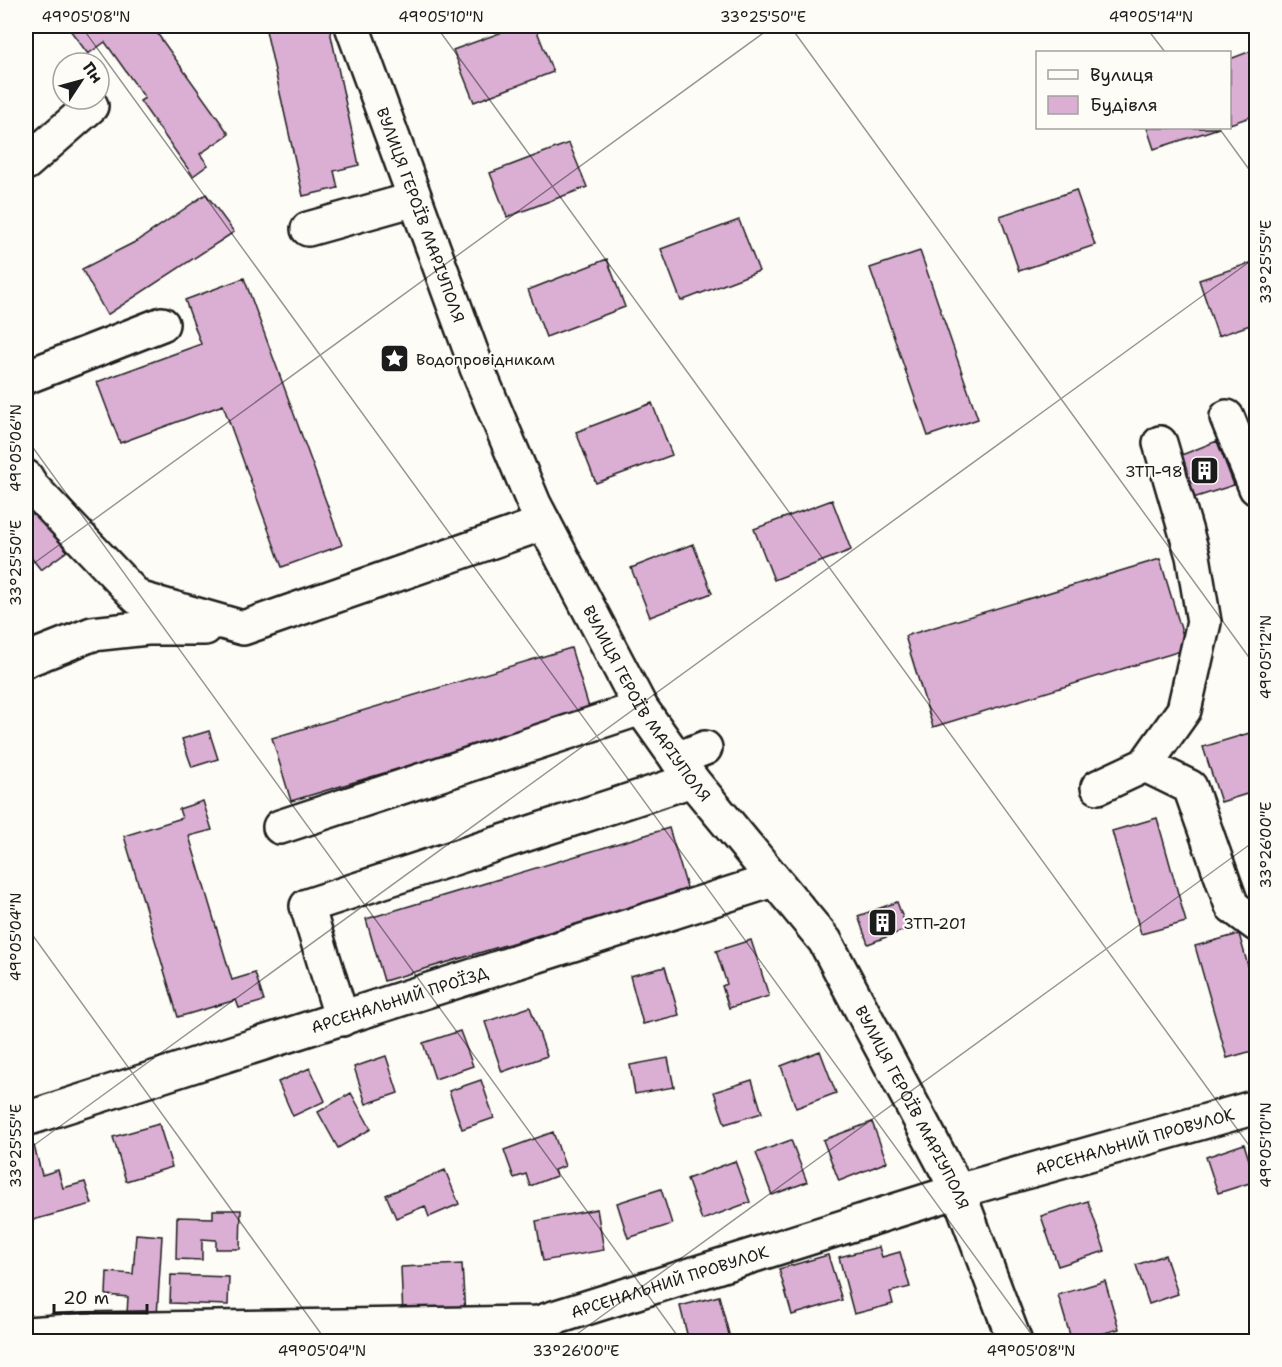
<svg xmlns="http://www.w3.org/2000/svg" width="1282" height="1367" viewBox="0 0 1282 1367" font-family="'Shantell Sans',sans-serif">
  <rect width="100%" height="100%" fill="#fdfcf7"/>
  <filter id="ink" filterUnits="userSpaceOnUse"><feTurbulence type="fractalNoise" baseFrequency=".0167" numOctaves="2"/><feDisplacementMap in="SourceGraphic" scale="12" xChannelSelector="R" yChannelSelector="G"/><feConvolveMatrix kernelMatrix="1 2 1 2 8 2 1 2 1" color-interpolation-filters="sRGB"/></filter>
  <g filter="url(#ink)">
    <path fill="#dbafd4" stroke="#1c1c1c" stroke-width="1.5" d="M67 26H152L229 134 200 154 208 165 193 176 140 101 145 98 105 42 88 54Z
      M265 26H329L359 165 334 171 338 188 303 196Z
      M519 26H535L553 72 474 102 453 50Z
      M1256 49V115L1230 124V59Z
      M1147 128H1219L1154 149Z
      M569 143 587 187 507 217 490 173Z
      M1076 190 1095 245 1019 271 1000 216Z
      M206 194 234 232 107 315 82 269 139 240Z
      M739 220 759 271 681 301 661 249Z
      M920 251 978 419 928 436 870 268Z
      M607 259 625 307 546 337 528 290Z
      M1256 261V323L1218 336 1199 280Z
      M244 278 342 545 282 567 223 405 120 443 97 382 201 344 185 300Z
      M652 403 672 455 596 483 576 432Z
      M1256 426V450L1248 429Z
      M1217 441 1234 485 1187 500 1174 458Z
      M832 500 851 550 774 580 754 529Z
      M27 501 67 551 41 570 26 551Z
      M693 544 712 593 650 617 631 568Z
      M1160 559 1187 649 933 727 905 636Z
      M571 648 590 711 291 801 272 738Z
      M209 731 218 759 192 767 182 739Z
      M1256 731V815L1250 793 1221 802 1203 747Z
      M203 801 212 830 189 836 232 980 255 973 264 1001 239 1008 236 1000 178 1017 124 836 182 818 179 809Z
      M1157 818 1186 922 1141 934 1112 831Z
      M669 828 688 891 384 981 366 919Z
      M897 902 907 929 868 944 858 916Z
      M1239 934 1256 994V1050L1227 1058 1195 946Z
      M751 940 769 996 729 1008 722 986 727 984 716 951Z
      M665 967 679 1015 643 1024 630 976Z
      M530 1007 547 1056 502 1072 485 1022Z
      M460 1031 473 1066 435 1079 423 1043Z
      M820 1051 836 1093 796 1108 781 1066Z
      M386 1056 398 1093 366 1104 354 1067Z
      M668 1058 674 1087 635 1094 630 1065Z
      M310 1068 325 1101 293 1116 278 1082Z
      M481 1080 494 1118 462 1129 449 1091Z
      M752 1080 762 1113 725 1124 714 1092Z
      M351 1093 371 1129 338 1148 318 1112Z
      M872 1122 887 1162 839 1181 823 1140Z
      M159 1124 172 1167 126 1181 113 1137Z
      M553 1132 565 1166 554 1170 556 1176 530 1186 526 1174 514 1178 504 1150Z
      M791 1140 807 1182 772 1195 756 1153Z
      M1244 1144 1256 1181 1218 1193 1206 1157Z
      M34 1146 42 1175 58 1170 63 1188 85 1182 92 1204 29 1221 26 1208V1148Z
      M735 1161 750 1202 702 1220 687 1179Z
      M445 1170 459 1204 429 1217 425 1206 396 1218 386 1195Z
      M661 1189 672 1224 628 1238 617 1203Z
      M1088 1201 1105 1251 1058 1266 1041 1216Z
      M597 1209 604 1250 543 1261 536 1221Z
      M213 1210H241L240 1249H216V1240L202 1239V1260L176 1259 177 1217 213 1218Z
      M136 1234 162 1236 157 1316 127 1314 128 1297 106 1295 107 1272 133 1274Z
      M879 1247 882 1257 900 1252 910 1287 890 1292 893 1304 854 1314 839 1257Z
      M828 1255 842 1300 792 1315 779 1269Z
      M1165 1255 1178 1294 1149 1304 1136 1265Z
      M462 1264 465 1315 403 1318 401 1267Z
      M171 1275 229 1277 228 1305 170 1303Z
      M1105 1281 1119 1329 1072 1342 1058 1295Z
      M719 1296 731 1342H689L680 1306Z"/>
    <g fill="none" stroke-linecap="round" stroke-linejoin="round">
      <defs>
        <g id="minor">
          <path id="s1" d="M352 26 477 368 534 504 641 708 692 780 825 941 958 1191 1015 1342"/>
          <path d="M26 163 91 106"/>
          <path d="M308 229 415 199"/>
          <path d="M26 377 162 324"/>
          <path d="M1227 417 1256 488"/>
          <path d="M26 477 32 487 138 598 243 628 544 523"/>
          <path d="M26 660 92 634 147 628H205"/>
          <path d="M677 759 705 748"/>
          <path d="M1145 765 1190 787 1232 906 1256 924"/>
          <path d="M1098 787 1145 765 1184 710 1204 622 1193 556 1160 443"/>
          <path d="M280 827 641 708"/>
          <path d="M342 1019 307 906 692 780"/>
          <path id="s2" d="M26 1119 773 880"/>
          <path id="s3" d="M26 1334 88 1330 538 1323 958 1191 1256 1107"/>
        </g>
      </defs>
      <use href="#minor" stroke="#1c1c1c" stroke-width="38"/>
      <use href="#minor" stroke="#fdfcf7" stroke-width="33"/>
    </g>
  </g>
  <path fill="none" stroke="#1c1c1c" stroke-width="1.5" stroke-opacity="0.45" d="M81 26 1037 1342M436 26 1256 1155M790 26 1256 667M1145 26 1165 52M1219 128 1256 179M26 438 682 1342M26 569 773 26M26 926 327 1342M26 1151 1256 257M566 1342 1256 840"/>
  <defs>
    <symbol id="sight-square" viewBox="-11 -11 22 22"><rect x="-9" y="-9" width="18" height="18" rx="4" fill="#1c1c1c" stroke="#fdfcf7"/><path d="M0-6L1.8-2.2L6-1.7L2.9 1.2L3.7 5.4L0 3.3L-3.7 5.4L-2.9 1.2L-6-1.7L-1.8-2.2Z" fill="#fff"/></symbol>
    <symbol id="building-square" viewBox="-11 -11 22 22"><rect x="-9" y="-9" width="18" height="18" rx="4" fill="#1c1c1c" stroke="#fdfcf7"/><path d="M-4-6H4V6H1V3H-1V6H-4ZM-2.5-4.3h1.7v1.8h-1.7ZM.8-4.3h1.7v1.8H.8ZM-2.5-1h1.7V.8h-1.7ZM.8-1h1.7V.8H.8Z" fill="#fff"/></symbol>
  </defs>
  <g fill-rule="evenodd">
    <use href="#sight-square" x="378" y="342" width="33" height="33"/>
    <use href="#building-square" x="1188" y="454" width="33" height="33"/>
    <use href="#building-square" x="866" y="906" width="33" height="33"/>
  </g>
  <g text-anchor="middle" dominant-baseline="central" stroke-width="4.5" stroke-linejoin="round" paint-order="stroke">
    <g font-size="16" fill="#1c1c1c" stroke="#fdfcf7">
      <text stroke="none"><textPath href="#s1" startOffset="201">ВУЛИЦЯ ГЕРОЇВ МАРІУПОЛЯ</textPath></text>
      <text stroke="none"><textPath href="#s1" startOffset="741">ВУЛИЦЯ ГЕРОЇВ МАРІУПОЛЯ</textPath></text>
      <text stroke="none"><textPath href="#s2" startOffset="392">АРСЕНАЛЬНИЙ ПРОЇЗД</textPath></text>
      <text stroke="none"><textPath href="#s1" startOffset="1227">ВУЛИЦЯ ГЕРОЇВ МАРІУПОЛЯ</textPath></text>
      <text stroke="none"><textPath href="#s3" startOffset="1136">АРСЕНАЛЬНИЙ ПРОВУЛОК</textPath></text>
      <text stroke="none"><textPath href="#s3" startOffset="650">АРСЕНАЛЬНИЙ ПРОВУЛОК</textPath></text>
    </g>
    <g font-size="16" fill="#1c1c1c" stroke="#fdfcf7" text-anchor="start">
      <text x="416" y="359">Водопровідникам</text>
      <text x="1183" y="471" text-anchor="end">ЗТП-98</text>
      <text x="904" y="923">ЗТП-201</text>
    </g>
  </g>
  <rect width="1282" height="1367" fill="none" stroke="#fdfcf7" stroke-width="66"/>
  <rect x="1036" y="51" width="195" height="78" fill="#fdfcf7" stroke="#a3a29f" stroke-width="1.5"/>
  <rect x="1048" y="70" width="30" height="9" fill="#fdfcf7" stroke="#a3a29f" stroke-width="1.5"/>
  <text x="1090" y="81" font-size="18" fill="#1c1c1c">Вулиця</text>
  <rect x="1048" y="96" width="30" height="18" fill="#dbafd4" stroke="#a3a29f" stroke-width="1.5"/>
  <text x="1090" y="111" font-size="18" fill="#1c1c1c">Будівля</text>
  <g transform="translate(81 81) rotate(54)"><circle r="28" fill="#fdfcf7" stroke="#a3a29f" stroke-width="1.5"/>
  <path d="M0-4.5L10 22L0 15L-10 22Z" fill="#1c1c1c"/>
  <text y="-9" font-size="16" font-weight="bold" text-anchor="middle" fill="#1c1c1c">Пн</text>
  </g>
  <path d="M54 1304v9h93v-9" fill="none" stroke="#1c1c1c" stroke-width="3"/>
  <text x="63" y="1304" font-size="18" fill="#1c1c1c" stroke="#fdfcf7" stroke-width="4.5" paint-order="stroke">20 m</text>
  <rect x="33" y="33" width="1216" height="1301" fill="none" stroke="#1c1c1c" stroke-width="2"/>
  <g font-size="15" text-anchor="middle" fill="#1c1c1c">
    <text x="86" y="22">49°05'08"N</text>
    <text x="441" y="22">49°05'10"N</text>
    <text x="763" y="22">33°25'50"E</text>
    <text x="1151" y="22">49°05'14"N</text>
    <text transform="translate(1266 262) rotate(-90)" y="5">33°25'55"E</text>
    <text transform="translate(16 448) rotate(-90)" y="5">49°05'06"N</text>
    <text transform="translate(16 563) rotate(-90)" y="5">33°25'50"E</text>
    <text transform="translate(1266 657) rotate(-90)" y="5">49°05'12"N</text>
    <text transform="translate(1266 845) rotate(-90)" y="5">33°26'00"E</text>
    <text transform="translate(16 937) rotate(-90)" y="5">49°05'04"N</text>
    <text transform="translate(1266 1145) rotate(-90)" y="5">49°05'10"N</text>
    <text transform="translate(16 1146) rotate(-90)" y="5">33°25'55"E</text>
    <text x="322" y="1356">49°05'04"N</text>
    <text x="576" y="1356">33°26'00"E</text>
    <text x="1031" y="1356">49°05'08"N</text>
  </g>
</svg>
